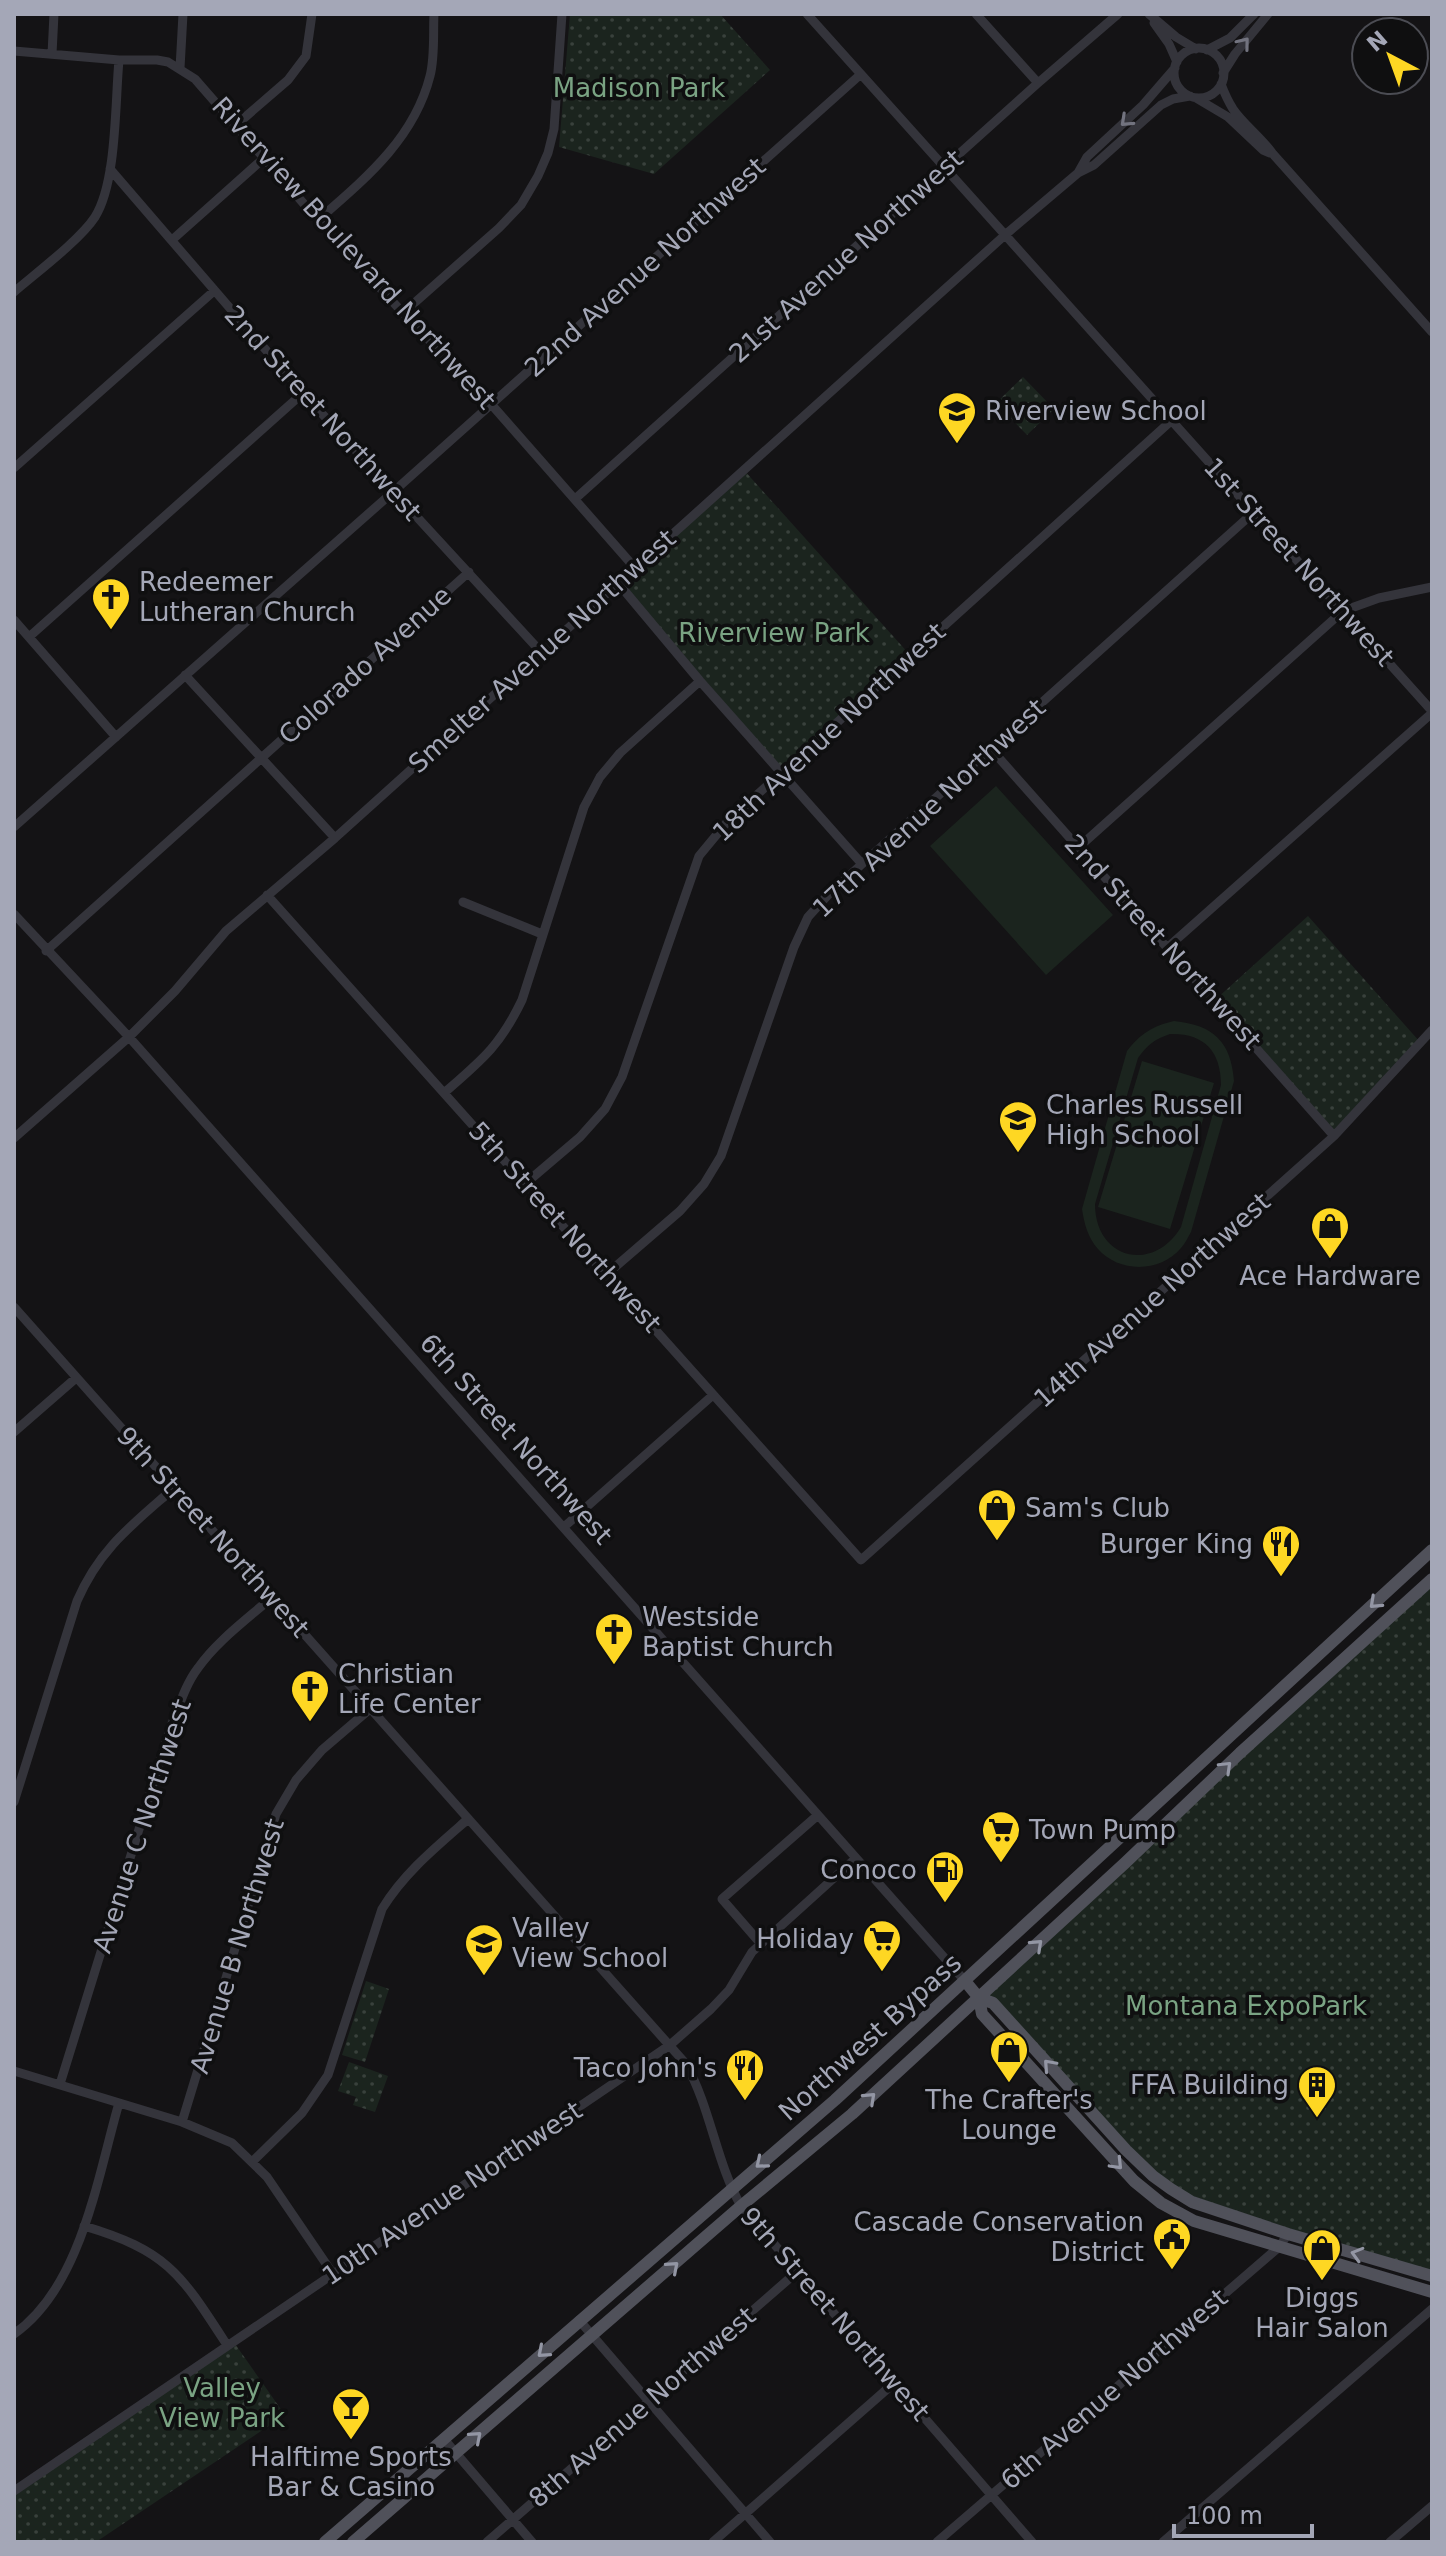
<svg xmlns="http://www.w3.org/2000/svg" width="1446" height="2556" viewBox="0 0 1446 2556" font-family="'DejaVu Sans',sans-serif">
  <defs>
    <pattern id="park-dots" width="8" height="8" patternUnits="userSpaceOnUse" patternTransform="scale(2)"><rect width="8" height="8" fill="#1b241e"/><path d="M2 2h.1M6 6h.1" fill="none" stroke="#39413c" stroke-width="1.8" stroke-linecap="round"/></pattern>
  </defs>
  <rect width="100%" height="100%" fill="#141315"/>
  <path fill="#1b241e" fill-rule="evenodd" d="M996 786 1113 915 1046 975 930 846Z
    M1174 1021C1214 1025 1231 1042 1234 1081L1191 1232C1188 1237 1185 1244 1181 1248 1160 1273 1119 1273 1098 1249 1088 1238 1084 1223 1082 1209L1127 1051C1141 1033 1153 1026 1174 1021ZM1170 1034C1204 1033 1221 1051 1221 1085L1181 1227C1153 1274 1095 1259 1095 1204L1138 1058C1147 1045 1155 1039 1170 1034Z
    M1142 1061 1214 1083 1170 1229 1098 1207Z"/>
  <path fill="url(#park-dots)" d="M570 14H720L770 70 654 174 559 147Z
    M1023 377 1054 409 1027 435 996 403Z
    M743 469 910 655 780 771 618 583Z
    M1308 916 1420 1042 1334 1136 1215 1000Z
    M1432 1579V2276L1171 2189 993 2004 979 1998Z
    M366 1981 389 1989 365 2062 342 2055Z
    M349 2062 388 2076 375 2112 353 2105 356 2097 338 2091Z
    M233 2341 285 2415 96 2542H14V2490Z"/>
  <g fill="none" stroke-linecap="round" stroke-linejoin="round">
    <path stroke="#34343b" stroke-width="9" d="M807 14 1432 711
      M976 14 1038 83
      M1149 14 1176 37 1196 49
      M1154 23 1169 44 1177 62
      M1174 73a25 25 0 1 1 50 0a25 25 0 1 1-50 0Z
      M1207 50 1230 38 1254 14
      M14 51 119 60H157L168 62 195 79 318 220 403 313 491 404 635 568
      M52 54 54 14
      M180 68 183 14
      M1223 73 1235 54 1268 14
      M1221 84C1224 92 1228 101 1233 109 1244 125 1261 137 1273 154L1432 332
      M1196 98 1228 117 1263 150 1270 153
      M236 125 288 80 306 56 312 14
      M110 169 303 393 541 652
      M1078 173 1087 157 1143 105 1175 68
      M318 220C365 179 414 139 430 76 435 57 433 34 434 14
      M172 240 264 158
      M14 292C36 273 80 240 95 217 117 182 115 102 119 60
      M403 313 499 228 521 205 538 176 548 153 554 129 562 14
      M14 468 214 291
      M575 499 1038 83 1118 14
      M618 583 700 681 862 864
      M14 620 116 737
      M29 637 303 393
      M185 675 335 838
      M991 749 1334 1136
      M14 827 393 492 861 74
      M1079 847 1343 611 1379 598 1432 587
      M267 895 861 1560 1334 1136 1432 1030
      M463 902 542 934
      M14 914 129 1037 965 1981
      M1168 947 1432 713
      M46 951 469 572
      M444 1093C482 1060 500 1046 522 1000L584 807 600 777 620 753 700 681
      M14 1138 129 1037 175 991 226 931 335 838 1005 235 1078 173 1094 165 1161 105 1173 99 1190 96
      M526 1183 580 1137 605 1109 622 1077 699 856 728 821 1171 421
      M607 1274 680 1211 704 1184 721 1156 794 947 808 917 828 895 862 864 1253 513
      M14 1307 686 2064C711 2109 716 2162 741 2206L1032 2542
      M14 1432 76 1378
      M565 1526 713 1395
      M14 1802 77 1601C100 1548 132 1525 174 1488
      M761 1944 722 1899 818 1815
      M14 2071 182 2122 232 2143 267 2177 333 2274
      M60 2084 171 1726C179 1707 185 1685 198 1668 217 1641 246 1620 271 1598
      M182 2122 276 1814 296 1780 322 1750 371 1708
      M253 2161 302 2113 328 2075 382 1909C404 1873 436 1847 468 1819
      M84 2226C168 2251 181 2274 227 2345
      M579 2320 770 2542
      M14 2334C81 2287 97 2179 119 2103
      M443 2438 532 2542
      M14 2491 670 2045 711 2009 729 1990 752 1952 856 1858
      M487 2542 798 2271
      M713 2542 894 2383
      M937 2542 1279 2247 1288 2234
      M1163 2542 1432 2309
      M1390 2542 1432 2506"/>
    <path stroke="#50515a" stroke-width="12" d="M965 1981 979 1998 982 2014 1134 2181 1161 2203 1194 2221 1432 2292
      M979 1998 993 2003 1126 2150 1153 2176 1171 2189 1192 2202 1288 2234 1432 2276
      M325 2542 835 2100 1432 1550
      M353 2542 741 2206 852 2114 1125 1863 1240 1753 1432 1579"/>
  </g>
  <defs><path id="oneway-chevron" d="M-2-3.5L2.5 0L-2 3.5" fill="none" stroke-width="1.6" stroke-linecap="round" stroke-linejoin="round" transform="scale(2)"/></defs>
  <g stroke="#72737f">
    <use href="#oneway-chevron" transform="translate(1244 43) rotate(-51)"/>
    <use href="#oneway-chevron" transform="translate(1126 121) rotate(137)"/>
  </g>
  <g stroke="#9396a4">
    <use href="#oneway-chevron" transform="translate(1375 1603) rotate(137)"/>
    <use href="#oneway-chevron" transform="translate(1226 1767) rotate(-44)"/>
    <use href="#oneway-chevron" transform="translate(1037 1945) rotate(-43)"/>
    <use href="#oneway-chevron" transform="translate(1049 2065) rotate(-132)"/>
    <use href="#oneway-chevron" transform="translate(870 2098) rotate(-43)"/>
    <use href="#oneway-chevron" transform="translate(761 2163) rotate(140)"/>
    <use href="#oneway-chevron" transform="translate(1117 2164) rotate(46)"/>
    <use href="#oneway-chevron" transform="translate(1357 2254) rotate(-164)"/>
    <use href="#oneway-chevron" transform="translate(673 2267) rotate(-41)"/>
    <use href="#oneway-chevron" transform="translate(543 2352) rotate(139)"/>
    <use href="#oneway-chevron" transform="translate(476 2437) rotate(-41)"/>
  </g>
  <defs>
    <symbol id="school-pin" viewBox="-11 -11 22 30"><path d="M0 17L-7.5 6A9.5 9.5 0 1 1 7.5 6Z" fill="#fed723" stroke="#0f0f10"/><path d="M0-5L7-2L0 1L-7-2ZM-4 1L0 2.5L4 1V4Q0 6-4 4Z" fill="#111"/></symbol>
    <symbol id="church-pin" viewBox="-11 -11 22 30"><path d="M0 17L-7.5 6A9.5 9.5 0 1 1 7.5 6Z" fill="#fed723" stroke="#0f0f10"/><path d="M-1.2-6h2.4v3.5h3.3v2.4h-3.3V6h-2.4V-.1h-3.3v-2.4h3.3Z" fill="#111"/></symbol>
    <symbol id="shop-pin" viewBox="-11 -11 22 30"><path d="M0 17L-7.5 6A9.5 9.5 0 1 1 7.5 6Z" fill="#fed723" stroke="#0f0f10"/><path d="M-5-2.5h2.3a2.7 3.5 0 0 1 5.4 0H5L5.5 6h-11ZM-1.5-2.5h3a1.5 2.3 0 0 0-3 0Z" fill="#111"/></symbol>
    <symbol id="restaurant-pin" viewBox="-11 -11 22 30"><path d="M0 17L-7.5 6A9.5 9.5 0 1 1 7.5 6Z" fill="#fed723" stroke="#0f0f10"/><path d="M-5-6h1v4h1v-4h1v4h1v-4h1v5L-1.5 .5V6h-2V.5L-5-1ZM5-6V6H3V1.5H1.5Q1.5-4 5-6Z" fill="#111"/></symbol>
    <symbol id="supermarket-pin" viewBox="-11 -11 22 30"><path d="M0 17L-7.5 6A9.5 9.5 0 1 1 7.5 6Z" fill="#fed723" stroke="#0f0f10"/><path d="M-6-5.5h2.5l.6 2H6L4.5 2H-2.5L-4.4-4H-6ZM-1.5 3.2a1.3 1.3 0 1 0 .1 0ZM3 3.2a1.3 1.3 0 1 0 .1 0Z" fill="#111"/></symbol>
    <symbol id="fuel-pin" viewBox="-11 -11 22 30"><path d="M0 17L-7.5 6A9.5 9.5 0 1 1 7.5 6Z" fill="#fed723" stroke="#0f0f10"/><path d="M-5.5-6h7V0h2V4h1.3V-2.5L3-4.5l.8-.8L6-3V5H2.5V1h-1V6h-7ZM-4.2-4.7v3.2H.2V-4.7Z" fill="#111"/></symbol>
    <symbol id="building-pin" viewBox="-11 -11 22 30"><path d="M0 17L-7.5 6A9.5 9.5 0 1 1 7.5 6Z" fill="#fed723" stroke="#0f0f10"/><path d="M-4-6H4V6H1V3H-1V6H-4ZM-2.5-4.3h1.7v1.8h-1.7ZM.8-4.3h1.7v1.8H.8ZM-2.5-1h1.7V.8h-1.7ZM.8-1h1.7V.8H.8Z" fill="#111"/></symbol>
    <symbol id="civic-pin" viewBox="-11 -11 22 30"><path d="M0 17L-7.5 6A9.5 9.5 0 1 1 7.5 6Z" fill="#fed723" stroke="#0f0f10"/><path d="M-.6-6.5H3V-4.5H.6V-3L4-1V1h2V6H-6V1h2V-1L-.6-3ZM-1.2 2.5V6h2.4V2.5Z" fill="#111"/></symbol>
    <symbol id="bar-pin" viewBox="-11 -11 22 30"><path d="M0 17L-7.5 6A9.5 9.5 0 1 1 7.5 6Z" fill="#fed723" stroke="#0f0f10"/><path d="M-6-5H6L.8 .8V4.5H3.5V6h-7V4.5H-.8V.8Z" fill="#111"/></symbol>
  </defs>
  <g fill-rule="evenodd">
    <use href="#school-pin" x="935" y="389" width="44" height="60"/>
    <use href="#church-pin" x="89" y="575" width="44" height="60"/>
    <use href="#school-pin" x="996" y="1098" width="44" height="60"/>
    <use href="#shop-pin" x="1308" y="1204" width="44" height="60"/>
    <use href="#shop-pin" x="975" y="1486" width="44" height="60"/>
    <use href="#restaurant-pin" x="1259" y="1522" width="44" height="60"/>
    <use href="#church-pin" x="592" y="1610" width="44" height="60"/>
    <use href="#church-pin" x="288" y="1667" width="44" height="60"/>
    <use href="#supermarket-pin" x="979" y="1808" width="44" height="60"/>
    <use href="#fuel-pin" x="923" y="1848" width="44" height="60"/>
    <use href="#supermarket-pin" x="860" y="1917" width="44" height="60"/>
    <use href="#school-pin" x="462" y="1921" width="44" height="60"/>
    <use href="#shop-pin" x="987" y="2028" width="44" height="60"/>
    <use href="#restaurant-pin" x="723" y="2046" width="44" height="60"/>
    <use href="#building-pin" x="1295" y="2063" width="44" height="60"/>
    <use href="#civic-pin" x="1150" y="2215" width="44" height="60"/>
    <use href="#shop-pin" x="1300" y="2226" width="44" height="60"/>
    <use href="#bar-pin" x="329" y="2385" width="44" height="60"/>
  </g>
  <g text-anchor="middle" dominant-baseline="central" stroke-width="7" stroke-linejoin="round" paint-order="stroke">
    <g font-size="26" fill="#7aa383" stroke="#0f0f10">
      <text x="639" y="88">Madison Park</text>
      <text x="774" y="633">Riverview Park</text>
      <text x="1246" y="2006">Montana ExpoPark</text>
      <text x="222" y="2388">Valley<tspan x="222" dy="30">View Park</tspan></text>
    </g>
    <g font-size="26" fill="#a4a7b7" stroke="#0f0f10">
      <text transform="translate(354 253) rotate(48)">Riverview Boulevard Northwest</text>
      <text transform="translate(846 256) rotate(-42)">21st Avenue Northwest</text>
      <text transform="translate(645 267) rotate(-42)">22nd Avenue Northwest</text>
      <text transform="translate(323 413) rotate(48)">2nd Street Northwest</text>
      <text transform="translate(1299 562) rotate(48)">1st Street Northwest</text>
      <text transform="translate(542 651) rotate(-42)">Smelter Avenue Northwest</text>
      <text transform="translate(365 665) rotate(-42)">Colorado Avenue</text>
      <text transform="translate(829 732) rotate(-43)">18th Avenue Northwest</text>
      <text transform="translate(929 808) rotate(-43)">17th Avenue Northwest</text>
      <text transform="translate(1163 942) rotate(48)">2nd Street Northwest</text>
      <text transform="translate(565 1227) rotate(48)">5th Street Northwest</text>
      <text transform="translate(1152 1300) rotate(-42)">14th Avenue Northwest</text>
      <text transform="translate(516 1439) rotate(48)">6th Street Northwest</text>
      <text transform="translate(213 1532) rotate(48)">9th Street Northwest</text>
      <text transform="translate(142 1826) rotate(-72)">Avenue C Northwest</text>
      <text transform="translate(237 1946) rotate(-73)">Avenue B Northwest</text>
      <text transform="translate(870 2037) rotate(-42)">Northwest Bypass</text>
      <text transform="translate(452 2193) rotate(-34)">10th Avenue Northwest</text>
      <text transform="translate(835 2314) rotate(49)">9th Street Northwest</text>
      <text transform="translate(1114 2389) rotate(-41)">6th Avenue Northwest</text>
      <text transform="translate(642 2407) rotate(-41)">8th Avenue Northwest</text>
    </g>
    <g font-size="26" fill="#a4a7b7" stroke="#0f0f10" text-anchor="start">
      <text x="985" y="411">Riverview School</text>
      <text x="139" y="582">Redeemer<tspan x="139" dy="30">Lutheran Church</tspan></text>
      <text x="1046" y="1105">Charles Russell<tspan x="1046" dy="30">High School</tspan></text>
      <text x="1330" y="1276" text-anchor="middle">Ace Hardware</text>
      <text x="1025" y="1508">Sam's Club</text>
      <text x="1253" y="1544" text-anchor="end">Burger King</text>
      <text x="642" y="1617">Westside<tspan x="642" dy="30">Baptist Church</tspan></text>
      <text x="338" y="1674">Christian<tspan x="338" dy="30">Life Center</tspan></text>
      <text x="1029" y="1830">Town Pump</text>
      <text x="917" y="1870" text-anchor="end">Conoco</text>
      <text x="512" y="1928">Valley<tspan x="512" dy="30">View School</tspan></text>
      <text x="854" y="1939" text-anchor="end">Holiday</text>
      <text x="717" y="2068" text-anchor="end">Taco John's</text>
      <text x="1289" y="2085" text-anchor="end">FFA Building</text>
      <text x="1009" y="2100" text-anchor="middle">The Crafter's<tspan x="1009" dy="30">Lounge</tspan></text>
      <text x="1144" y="2222" text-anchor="end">Cascade Conservation<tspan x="1144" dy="30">District</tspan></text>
      <text x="1322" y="2298" text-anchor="middle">Diggs<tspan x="1322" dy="30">Hair Salon</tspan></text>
      <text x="351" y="2457" text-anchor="middle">Halftime Sports<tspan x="351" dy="30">Bar &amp; Casino</tspan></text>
    </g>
  </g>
  <rect width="1446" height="2556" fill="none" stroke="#a4a7b7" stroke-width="32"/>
  <g transform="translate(1390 56) rotate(319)"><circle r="38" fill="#0f0f10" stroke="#4b4c53" stroke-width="2"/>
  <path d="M0-6L14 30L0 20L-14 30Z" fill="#fed723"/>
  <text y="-12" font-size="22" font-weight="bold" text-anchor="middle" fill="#a4a7b7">N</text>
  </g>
  <path d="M1174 2524v12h138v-12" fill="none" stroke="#a4a7b7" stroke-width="4"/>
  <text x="1186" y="2524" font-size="24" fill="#a4a7b7" stroke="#0f0f10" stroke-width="6" paint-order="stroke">100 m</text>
</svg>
